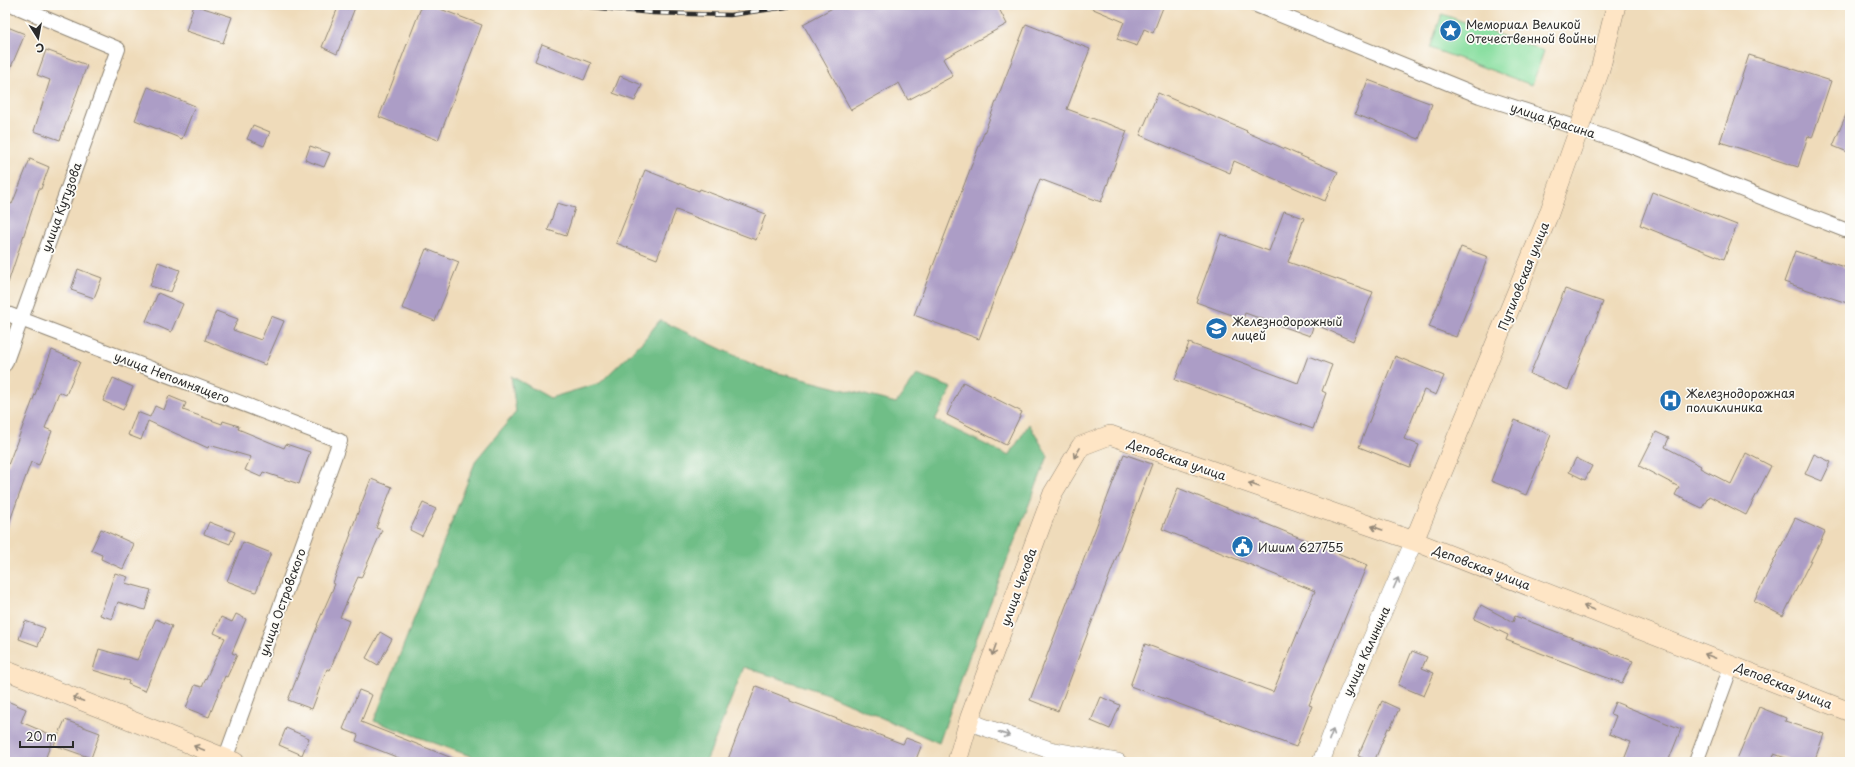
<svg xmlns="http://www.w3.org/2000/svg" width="1855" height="767" viewBox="0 0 1855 767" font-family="'Playpen Sans',sans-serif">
  <rect width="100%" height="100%" fill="#fdfcf7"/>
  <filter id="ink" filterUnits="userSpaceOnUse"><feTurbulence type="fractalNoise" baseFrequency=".025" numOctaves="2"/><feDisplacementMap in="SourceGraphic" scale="8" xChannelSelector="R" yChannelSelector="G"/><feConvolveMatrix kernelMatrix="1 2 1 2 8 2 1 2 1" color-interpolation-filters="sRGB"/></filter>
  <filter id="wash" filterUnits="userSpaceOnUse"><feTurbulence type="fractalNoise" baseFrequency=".012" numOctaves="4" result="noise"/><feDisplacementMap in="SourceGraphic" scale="16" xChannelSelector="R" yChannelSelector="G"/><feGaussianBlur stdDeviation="0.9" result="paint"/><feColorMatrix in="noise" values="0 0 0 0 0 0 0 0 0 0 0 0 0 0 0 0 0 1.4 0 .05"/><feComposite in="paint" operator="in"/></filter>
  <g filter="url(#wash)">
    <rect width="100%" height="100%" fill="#efdbba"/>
    <path fill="#8adfa1" stroke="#5a8566" d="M1442 14 1544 51 1532 85 1430 48Z"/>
    <path fill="#6fbe87" stroke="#4d7459" d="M660 320 763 369 896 403 917 375 952 388 935 420 1009 456 1029 424 1048 456 969 657 939 743 825 693 744 667 706 762H487L374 721 476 460 516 412 511 376 550 398 600 383 644 340Z"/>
    <g id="blocks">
      <path fill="#ac9dc6" d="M194 5 232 17 223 43 186 31Z
        M339 5H356L337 54 322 47Z
        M422 5H430L482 25 438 140 379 117Z
        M838 5H997L1007 24 943 59 953 76 908 100 899 83 851 110 803 24Z
        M1084 5H1164L1153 33 1144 29 1137 46 1117 39 1124 22Z
        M1026 24 1090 49 1067 109 1127 131 1101 202 1040 179 979 339 914 315Z
        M5 26 25 34 5 81Z
        M542 44 591 63 584 80 535 61Z
        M46 50 87 65 60 140 34 131 50 80 37 75Z
        M1749 55 1831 81 1812 138 1808 136 1798 167 1720 142Z
        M620 76 642 85 635 101 613 93Z
        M1368 80 1432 104 1419 139 1355 114Z
        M148 87 195 106 182 139 135 120Z
        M1158 93 1247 131 1246 132 1338 172 1325 201 1234 161 1230 173 1140 135Z
        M1850 105V153L1833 146Z
        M253 125 270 132 264 146 247 139Z
        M310 146 330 153 324 167 305 160Z
        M30 159 49 167 41 189H39L8 283H5V201L12 204Z
        M645 170 699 191 700 189 766 214 756 240 676 210 657 259 616 243Z
        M1652 192 1737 225 1724 259 1640 225Z
        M557 203 575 208 566 236 548 230Z
        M1284 211 1304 218 1288 262 1373 292 1353 341 1314 324 1310 336 1245 313 1243 319 1196 302 1221 234 1269 251Z
        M1461 247 1488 257 1456 337 1429 327Z
        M426 249 459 262 435 321 402 308Z
        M1795 251 1850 269V304L1784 282Z
        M158 262 180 270 171 292 150 286Z
        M78 269 102 278 94 298 71 290Z
        M1565 289 1603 302 1568 390 1530 374Z
        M158 293 183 304 171 332 146 321Z
        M216 311 238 319 233 330 261 340 271 316 284 321 265 365 205 340Z
        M1189 343 1298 383 1308 356 1332 365 1322 391 1326 393 1313 429 1175 380Z
        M52 350 80 362 66 395 59 392 45 428 52 431 39 465 31 462 7 529 5 528V464L8 465Z
        M1395 356 1444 376 1436 395 1424 390 1404 439 1419 445 1410 467 1359 447Z
        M113 378 133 387 123 410 103 401Z
        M963 382 1022 412 1006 445 947 415Z
        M169 396 186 403 183 410 222 424 223 421 239 426 238 429 284 448 286 444 310 452 299 484 263 472 261 477 245 470 251 457 209 445 208 448 148 421 141 440 128 435 137 412 150 417 155 406 164 410Z
        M1515 420 1551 435 1526 495 1491 481Z
        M1656 432 1669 438 1665 447 1701 466 1700 468 1731 484 1746 453 1771 466 1746 515 1709 496 1702 508 1675 495 1679 487 1639 466Z
        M1124 454 1152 464 1058 711 1030 700Z
        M1814 454 1831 462 1822 481 1805 474Z
        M1576 458 1592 466 1585 480 1569 472Z
        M371 479 392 487 376 528 382 530 361 578 358 577 340 617 349 621 330 670 327 669 312 709 288 700 318 625H317L335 584 333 583 351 534 350 533Z
        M1178 488 1367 565 1309 705 1312 706 1296 747 1130 686 1145 644 1273 692 1315 591 1162 529Z
        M423 503 436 509 422 536 410 530Z
        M1795 518 1825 532 1783 616 1754 601Z
        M209 522 235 532 230 544 204 534Z
        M101 529 134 544 123 569 101 559 102 555 91 550Z
        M243 542 271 553 256 592 227 581Z
        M115 573 128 577 125 583 151 590 145 610 118 602 112 619 100 615Z
        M1481 605 1513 622 1515 616 1633 661 1622 683 1580 668 1506 640 1508 635 1474 619Z
        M236 614 246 619 232 653 237 655 227 677 225 676 209 717 186 708 195 685 202 687 225 638 214 633 221 617 232 622Z
        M156 619 172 626 145 691 128 684 129 681 93 670 99 649 137 660Z
        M25 621 45 628 38 646 19 639Z
        M380 632 392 639 378 665 366 658Z
        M1412 651 1427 657 1422 668 1434 673 1424 696 1398 685Z
        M756 686 790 699V701L903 744 906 738 922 744 915 762H727Z
        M359 690 372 695 361 722 462 762H409L356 741 358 735 343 729Z
        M1101 697 1120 705 1110 729 1091 721Z
        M5 700 26 709 21 722 54 736 44 762H18L5 757Z
        M1382 701 1399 709 1390 729 1388 728 1374 762H1372L1358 756Z
        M1615 702 1681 729 1668 762H1623L1631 742 1609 734 1616 716 1610 714Z
        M1759 707 1786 718 1785 721 1824 734 1814 762H1797L1774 754 1771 762H1745L1737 759Z
        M65 720 100 733 91 758 54 745Z
        M286 728 309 738 302 755 279 745Z"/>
    </g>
  </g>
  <g filter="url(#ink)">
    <use href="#blocks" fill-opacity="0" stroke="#8d8372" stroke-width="1"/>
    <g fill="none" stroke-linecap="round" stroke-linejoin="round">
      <defs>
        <path id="minor" d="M1256 5 1480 96 1621 142 1850 232
          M5 313 340 441 224 762
          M5 364 118 49 13 5
          M1696 762 1732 664"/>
        <path id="tertiary" d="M970 717 978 725 1050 750 1118 762
          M1321 762 1341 709 1414 541"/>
        <path id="secondary" d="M1414 541 1548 216
          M5 670 235 762
          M957 762 970 717 1053 493 1081 446 1110 435 1414 541 1850 712"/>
      </defs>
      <use href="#minor" stroke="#8d8372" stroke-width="16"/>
      <use href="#tertiary" stroke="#8d8372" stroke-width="18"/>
      <use href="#secondary" stroke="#8d8372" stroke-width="20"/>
      <use href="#minor" stroke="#fff" stroke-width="14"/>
      <use href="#tertiary" stroke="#fff" stroke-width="17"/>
      <use href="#secondary" stroke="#fee5c5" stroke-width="19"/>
      <defs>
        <path id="rail" d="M571 5 653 13 730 15 800 5"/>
      </defs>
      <use href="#rail" stroke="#2b2b2b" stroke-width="4.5"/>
      <use href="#rail" stroke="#fdfcf7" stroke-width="3" stroke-dasharray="9" stroke-linecap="butt"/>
      <defs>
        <path id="secondary-bridge" d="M1548 216 1600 70 1616 5"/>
      </defs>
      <use href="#secondary-bridge" stroke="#8d8372" stroke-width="20" stroke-linecap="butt"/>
      <use href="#secondary-bridge" stroke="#fee5c5" stroke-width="19"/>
    </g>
    <defs><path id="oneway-shaft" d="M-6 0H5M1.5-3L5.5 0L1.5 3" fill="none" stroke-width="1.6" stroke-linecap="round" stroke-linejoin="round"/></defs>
    <g stroke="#948878">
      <use href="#oneway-shaft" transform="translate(1077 453) rotate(121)"/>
      <use href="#oneway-shaft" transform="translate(1254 485) rotate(-161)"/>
      <use href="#oneway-shaft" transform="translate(1377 528) rotate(-161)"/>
      <use href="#oneway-shaft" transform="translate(1589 608) rotate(-159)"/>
      <use href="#oneway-shaft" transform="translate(994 650) rotate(110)"/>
      <use href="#oneway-shaft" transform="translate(1710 656) rotate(-159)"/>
      <use href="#oneway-shaft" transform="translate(78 699) rotate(-158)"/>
      <use href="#oneway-shaft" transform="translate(199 748) rotate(-158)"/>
    </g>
    <g stroke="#a0a0a0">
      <use href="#oneway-shaft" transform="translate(1396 583) rotate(-66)"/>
      <use href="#oneway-shaft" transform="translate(1004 734) rotate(19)"/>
      <use href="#oneway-shaft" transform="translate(1331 735) rotate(-69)"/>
    </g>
  </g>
  <defs>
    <symbol id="sight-disc" viewBox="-11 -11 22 22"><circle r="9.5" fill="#1f6fb2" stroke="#fdfcf7"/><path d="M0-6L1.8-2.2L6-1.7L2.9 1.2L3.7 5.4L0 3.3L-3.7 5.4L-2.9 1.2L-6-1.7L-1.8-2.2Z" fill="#fff"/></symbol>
    <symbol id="university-disc" viewBox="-11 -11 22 22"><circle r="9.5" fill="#1f6fb2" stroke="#fdfcf7"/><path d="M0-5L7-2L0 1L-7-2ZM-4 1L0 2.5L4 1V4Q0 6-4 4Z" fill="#fff"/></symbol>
    <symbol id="hospital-disc" viewBox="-11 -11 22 22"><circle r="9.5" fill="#1f6fb2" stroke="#fdfcf7"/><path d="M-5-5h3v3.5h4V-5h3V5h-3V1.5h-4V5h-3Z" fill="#fff"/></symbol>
    <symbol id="civic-disc" viewBox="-11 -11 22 22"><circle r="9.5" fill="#1f6fb2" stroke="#fdfcf7"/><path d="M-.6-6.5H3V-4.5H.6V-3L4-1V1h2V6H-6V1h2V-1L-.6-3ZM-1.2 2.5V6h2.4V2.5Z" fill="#fff"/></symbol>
  </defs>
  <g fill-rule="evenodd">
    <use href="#sight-disc" x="1438" y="18" width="25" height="25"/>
    <use href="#university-disc" x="1204" y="316" width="25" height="25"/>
    <use href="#hospital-disc" x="1658" y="388" width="25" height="25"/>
    <use href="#civic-disc" x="1230" y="534" width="25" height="25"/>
  </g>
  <g text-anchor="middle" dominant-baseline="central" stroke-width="3.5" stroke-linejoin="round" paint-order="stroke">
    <g font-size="12" fill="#2b2b2b" stroke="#fdfcf7" text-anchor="start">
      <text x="1466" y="24">Мемориал Великой<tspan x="1466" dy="14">Отечественной войны</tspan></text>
      <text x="1232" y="321">Железнодорожный<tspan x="1232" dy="14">лицей</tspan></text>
      <text x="1686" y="393">Железнодорожная<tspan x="1686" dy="14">поликлиника</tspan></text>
      <text x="1258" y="547">Ишим 627755</text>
    </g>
    <g font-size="12" fill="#2b2b2b" stroke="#fdfcf7">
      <text transform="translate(1553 120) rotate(18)">улица Красина</text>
      <text transform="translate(61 207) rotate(-70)">улица Кутузова</text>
      <text transform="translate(1523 276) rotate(-68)">Путиловская улица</text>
      <text transform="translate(172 377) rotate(21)">улица Непомнящего</text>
      <text transform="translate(1177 459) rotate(19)">Деповская улица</text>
      <text transform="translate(1482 567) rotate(21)">Деповская улица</text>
      <text transform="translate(1018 587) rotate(-70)">улица Чехова</text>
      <text transform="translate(282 602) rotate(-70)">улица Островского</text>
      <text transform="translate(1366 651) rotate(-66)">улица Калинина</text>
      <text transform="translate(1784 685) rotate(22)">Деповская улица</text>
    </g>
  </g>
  <rect width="1855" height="767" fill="none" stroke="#fdfcf7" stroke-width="20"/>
  <g transform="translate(38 38) rotate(169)" stroke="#fdfcf7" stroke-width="3" paint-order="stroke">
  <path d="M0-3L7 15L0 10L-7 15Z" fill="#2b2b2b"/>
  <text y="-6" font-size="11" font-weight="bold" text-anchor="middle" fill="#2b2b2b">С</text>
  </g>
  <path d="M20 741v6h53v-6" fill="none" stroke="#2b2b2b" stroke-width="2"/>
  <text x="26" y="741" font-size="12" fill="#2b2b2b" stroke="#fdfcf7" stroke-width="3" paint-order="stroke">20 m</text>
</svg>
